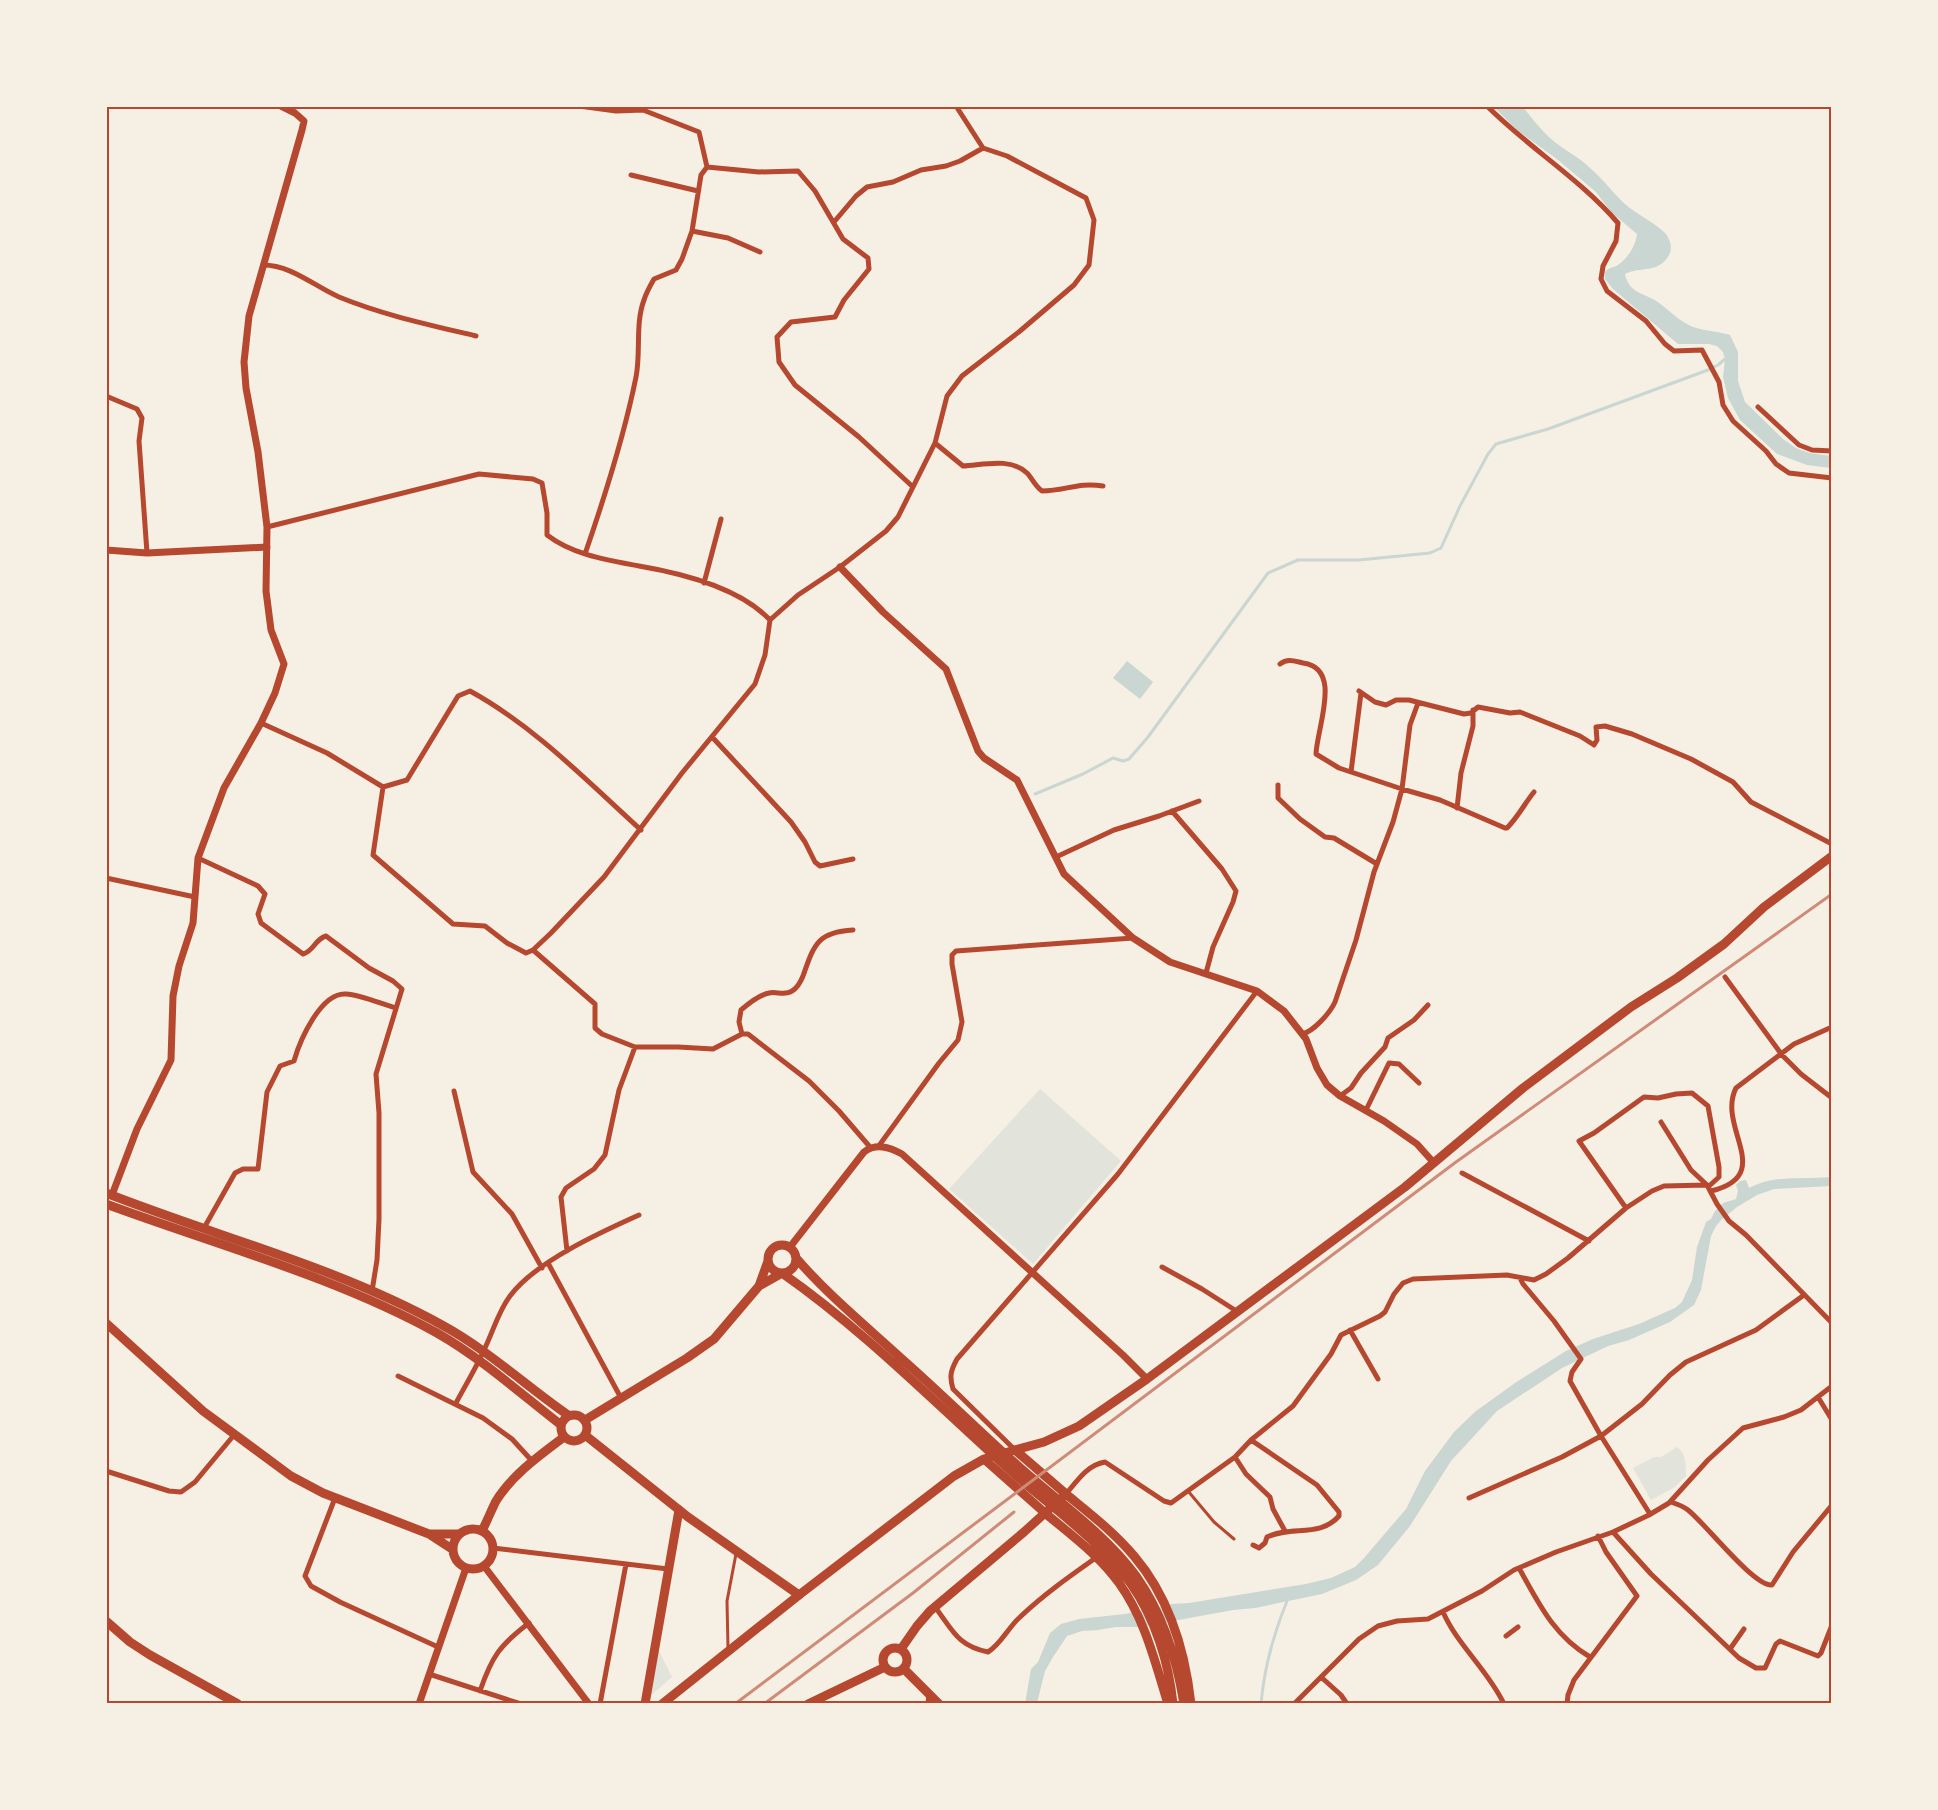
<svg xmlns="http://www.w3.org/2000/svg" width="1938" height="1810" viewBox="0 0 1938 1810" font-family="'Noto Sans',sans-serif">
  <rect width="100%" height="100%" fill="#f6efe4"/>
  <path fill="#e2e4dc" d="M1040 1089 1121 1161 1033 1264 949 1189Z
    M1677 1447C1686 1452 1686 1466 1686 1476L1675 1487 1651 1500 1633 1468 1654 1457H1661Z
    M658 1649 672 1677 648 1698Z"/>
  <path fill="#c9d6d2" d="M1494 107H1523C1531 117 1540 129 1550 138 1562 149 1578 156 1590 168 1603 179 1613 193 1625 204 1636 214 1657 224 1666 234 1670 240 1673 248 1669 255 1659 274 1640 266 1625 274 1629 295 1647 293 1659 303 1670 311 1679 321 1693 327 1705 331 1717 331 1730 335L1738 352V381L1745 402 1783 439 1796 448 1809 453 1831 456V468L1807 465 1777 454 1740 420 1728 398 1723 377 1725 359 1723 352 1717 346 1709 344H1678L1613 289 1605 279V272C1609 267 1613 268 1618 265 1628 258 1636 245 1637 234L1611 212 1596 192 1558 160 1516 129Z
    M1127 661 1153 682 1140 699 1113 678Z
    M1831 1177V1186L1774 1189 1757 1195 1737 1207 1722 1219 1716 1226 1711 1236 1701 1290 1694 1305 1670 1322 1629 1340 1608 1346 1562 1368 1497 1411 1451 1461 1410 1526 1378 1565 1356 1580 1322 1594 1255 1608 1233 1610 1140 1627H1116L1098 1630 1082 1631 1067 1636 1053 1657 1045 1671 1037 1703 1025 1704 1031 1669 1038 1662 1050 1633 1061 1624 1079 1619 1125 1614 1172 1604 1189 1603 1306 1584 1331 1578 1355 1567 1364 1558 1406 1509 1425 1471 1454 1432 1476 1411 1515 1383 1566 1351 1593 1339 1639 1324 1675 1308 1682 1302 1692 1280 1697 1247 1706 1222 1711 1219 1715 1211 1723 1203 1736 1199 1738 1191 1736 1185 1740 1181 1746 1180 1749 1188C1776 1174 1803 1180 1831 1177Z"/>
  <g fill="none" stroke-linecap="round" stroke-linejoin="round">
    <path stroke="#c9d6d2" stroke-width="3" d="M1035 794 1083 774 1113 758 1123 761 1129 759 1148 737 1268 573 1298 560H1359L1430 553 1441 548 1460 506 1488 454 1496 444 1548 429 1708 370 1718 365 1725 359
      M1261 1704C1264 1669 1274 1633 1287 1601"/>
    <path stroke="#b5482f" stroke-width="3" d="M1188 1491 1214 1522 1234 1539
      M728 1648 727 1601 736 1554"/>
    <path stroke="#b5482f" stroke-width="5" d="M579 106 616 111 643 110 699 132 707 167
      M1487 106C1529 148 1579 178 1618 223L1616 241 1603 266 1601 279 1607 291 1646 321 1665 344 1674 351 1702 350 1719 382 1723 405 1733 421 1766 451 1776 464 1789 473 1832 478
      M631 175 698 191
      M834 222 856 196 867 187 893 182 921 170 946 166 960 161 983 148
      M692 231 728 238 760 252
      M263 265C291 265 314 286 339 297 383 315 430 325 476 336
      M106 396 137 409 142 418 139 441 147 553
      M1758 407 1799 445 1812 450 1832 451
      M935 443 963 466C983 465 1010 457 1027 473 1032 478 1035 486 1042 491 1065 491 1078 482 1103 486
      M267 527 479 474 533 479 542 483 547 513V535C573 555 607 560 639 566 680 573 740 588 770 620
      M585 554C605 496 624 437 636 377 641 352 635 324 644 300 646 293 650 286 654 279L676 270 682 259 692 231 701 175 707 167 759 172 798 171 815 191 843 239 868 258 869 269 844 300 835 317 791 322 777 337 779 362 795 385 859 437 913 487
      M704 583 721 519
      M1280 664C1288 658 1294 661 1303 663 1343 668 1317 727 1316 754L1339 768 1402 789 1410 725 1418 703
      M1359 691 1375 702 1386 705 1396 700H1409L1464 714 1471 713 1478 707 1510 713 1520 712 1580 736 1594 745 1597 740 1596 727 1605 726 1632 734 1691 759 1733 782 1751 802 1832 844
      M261 723 327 753 383 787 407 780 458 696 470 691C534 726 587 781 641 830
      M713 738 791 822 805 842 815 862 820 866 853 859
      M1351 772 1361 693
      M1278 785V798L1300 819 1325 837 1334 838 1377 864
      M383 787 373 855 453 924 485 926 507 943 526 953 533 950 551 933 604 877 682 773 755 684 765 655 770 620 798 595 840 567 886 531 898 517 935 443 947 396 962 376 1020 331 1074 285 1089 265 1094 220 1086 198 1007 156 983 148 956 106
      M1457 808 1461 773 1473 726V710
      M1172 811 1222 869 1236 891 1233 902 1213 947 1206 973
      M1056 857 1114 830 1159 816 1199 801
      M198 858 258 886 265 894 258 914 261 923 303 954C314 951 315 939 326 936L369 968 393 981 402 989 376 1074 379 1113V1219L377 1260 372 1291
      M106 878 195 897
      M533 950 595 1004V1028L602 1034 635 1047H678L713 1049 742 1034
      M1725 977 1782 1055 1801 1074 1832 1098
      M742 1034 739 1022 741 1010C748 1004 759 995 769 993 776 991 785 996 792 991 797 988 801 981 803 976 814 945 817 932 853 930
      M742 1034H748L809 1081 839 1111 870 1147
      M1302 1034C1313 1032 1330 1013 1335 1002L1356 940 1374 872 1393 822 1402 789 1440 800 1505 828H1507C1518 817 1525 803 1534 792
      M454 1091 473 1172 512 1214 542 1268
      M1340 1096 1351 1088 1361 1073 1385 1047 1388 1038 1414 1020 1428 1005
      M1366 1110 1389 1063 1399 1064 1419 1083
      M1661 1122 1691 1170 1707 1185
      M878 1147 939 1063 958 1040 962 1022 952 964V955L956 951 1133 938
      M1462 1173 1589 1241
      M1711 1191C1777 1175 1716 1127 1736 1088L1794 1044 1832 1027
      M1626 1208 1579 1141 1594 1133 1644 1097 1658 1098 1676 1094 1692 1093 1708 1106 1719 1167V1177L1708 1187
      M204 1228 235 1173 243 1169H258L267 1092 280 1066 294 1061C300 1040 321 992 346 994 362 995 381 1004 396 1008
      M567 1251 561 1197 566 1188 594 1169 605 1155 619 1090 635 1047
      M548 1263 621 1398
      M1162 1267 1202 1289 1238 1312
      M1520 1278 1523 1284 1554 1321 1581 1359 1572 1372 1570 1381 1601 1436 1650 1514
      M1350 1330 1378 1379
      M398 1376 483 1418 512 1439 533 1462
      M1818 1397 1832 1420
      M456 1403C465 1386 476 1368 484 1350 493 1332 498 1312 510 1296 535 1262 601 1232 639 1215
      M1251 1440 1317 1485 1339 1512V1516C1320 1538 1292 1525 1267 1537L1265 1543 1259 1548 1253 1545
      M1015 1450 953 1389C949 1376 951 1370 957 1359L1118 1174 1257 991
      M1235 1457 1246 1474 1270 1497 1273 1509 1285 1531
      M106 1471 169 1491 181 1492 195 1482 234 1435
      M1066 1494C1077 1481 1087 1465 1105 1462L1164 1501 1171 1503 1235 1457 1251 1440 1293 1406 1331 1354 1341 1335 1380 1316 1385 1312 1394 1294 1403 1283 1413 1279 1507 1275 1534 1280 1546 1274 1568 1258 1626 1208 1652 1191 1664 1186 1707 1185 1717 1204 1729 1221 1746 1235 1832 1323
      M335 1498 305 1576 311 1586 340 1602 438 1647
      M1469 1498 1562 1457 1601 1436 1642 1404 1670 1375 1686 1362 1756 1330 1804 1295
      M1671 1502C1677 1504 1683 1506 1688 1510 1705 1523 1754 1587 1772 1585L1793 1552 1832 1505
      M1613 1532 1651 1574 1739 1658 1756 1668H1765L1776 1644 1780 1641 1818 1656 1821 1653 1832 1625
      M493 1548 668 1569
      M1519 1568C1539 1604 1554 1636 1590 1657
      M935 1607C952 1629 957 1646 988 1652 1001 1644 1008 1628 1019 1618 1043 1595 1070 1576 1097 1557
      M1443 1612C1458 1646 1488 1670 1504 1704
      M1506 1636 1518 1627
      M1730 1649 1744 1629
      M429 1674 521 1704
      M1321 1677 1341 1695 1347 1704
      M480 1691C492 1656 500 1645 529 1623
      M600 1704 626 1564
      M928 1704 929 1694
      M1294 1704 1359 1639 1378 1626 1397 1621 1428 1619 1482 1591 1514 1570 1556 1552 1613 1532 1649 1515 1669 1503 1708 1460 1743 1428 1784 1417 1801 1410 1832 1386
      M1567 1704 1568 1695 1574 1680 1637 1596 1606 1552 1598 1536"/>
    <path stroke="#b5482f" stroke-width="7" d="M106 550 147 553 267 547
      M840 567 883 612 946 669 978 751 984 758 1017 780 1064 874 1133 938 1170 962 1257 991 1284 1011 1306 1039 1317 1068 1327 1085 1340 1096 1384 1121 1417 1144 1434 1163
      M112 1195 137 1129 171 1060 173 996 179 966 193 923 198 858 224 788 261 723 275 693 284 664 271 630 266 591 267 527 258 452 246 388 244 362 249 316 302 130 304 121 295 113 281 106
      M790 1247 864 1152C876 1143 889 1147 902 1154L1123 1355 1147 1379
      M484 1566 589 1704
      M419 1704 466 1568"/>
    <path stroke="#b5482f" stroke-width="9" d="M768 1259a14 14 0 1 1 28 0a14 14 0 1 1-28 0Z
      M796 1258C828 1295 866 1326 902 1359 944 1396 984 1436 1026 1473 1064 1506 1107 1536 1136 1576 1162 1613 1177 1659 1184 1704
      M759 1286 782 1273C865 1331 937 1405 1012 1472 1052 1508 1100 1540 1131 1584 1155 1618 1169 1663 1173 1704
      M106 1323 203 1411 291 1476 323 1493 429 1534 452 1549
      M585 1420 687 1358 714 1339 759 1286 768 1261
      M1015 1450 1044 1442 1079 1426 1147 1379 1405 1187 1523 1088 1631 1007 1677 978 1724 944 1764 907 1832 856
      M1066 1494C1089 1513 1114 1532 1134 1556 1169 1597 1185 1650 1191 1704
      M1045 1513C1071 1535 1099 1555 1119 1583 1145 1619 1155 1662 1168 1704
      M453 1549a20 20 0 1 1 40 0a20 20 0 1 1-40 0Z
      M482 1531C487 1521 491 1511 496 1501 512 1475 540 1455 564 1437
      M429 1534H459
      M106 1621 130 1642 150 1655 238 1704
      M645 1704 679 1510
      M662 1704 799 1595
      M808 1704 885 1667"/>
    <path stroke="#b5482f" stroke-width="9" d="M106 1193C218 1237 337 1267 442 1325 488 1350 526 1386 568 1415
      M106 1204C214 1244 336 1277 437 1333 481 1358 521 1394 561 1425
      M561 1428a13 13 0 1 1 26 0a13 13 0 1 1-26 0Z
      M585 1435 688 1517 799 1595 954 1476 984 1459 1015 1450 1066 1494 1024 1532 930 1611 917 1626 901 1649
      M984 1459 1045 1513
      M883 1660a12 12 0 1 1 24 0a12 12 0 1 1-24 0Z
      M904 1669 939 1704"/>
    <path stroke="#cf8b77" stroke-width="3" d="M735 1704 1456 1162 1832 894
      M764 1704 913 1593 1014 1512"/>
  </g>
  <rect width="1938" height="1810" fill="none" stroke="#f6efe4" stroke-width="216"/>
  <rect x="108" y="108" width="1722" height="1594" fill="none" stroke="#b5482f" stroke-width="2"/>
</svg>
